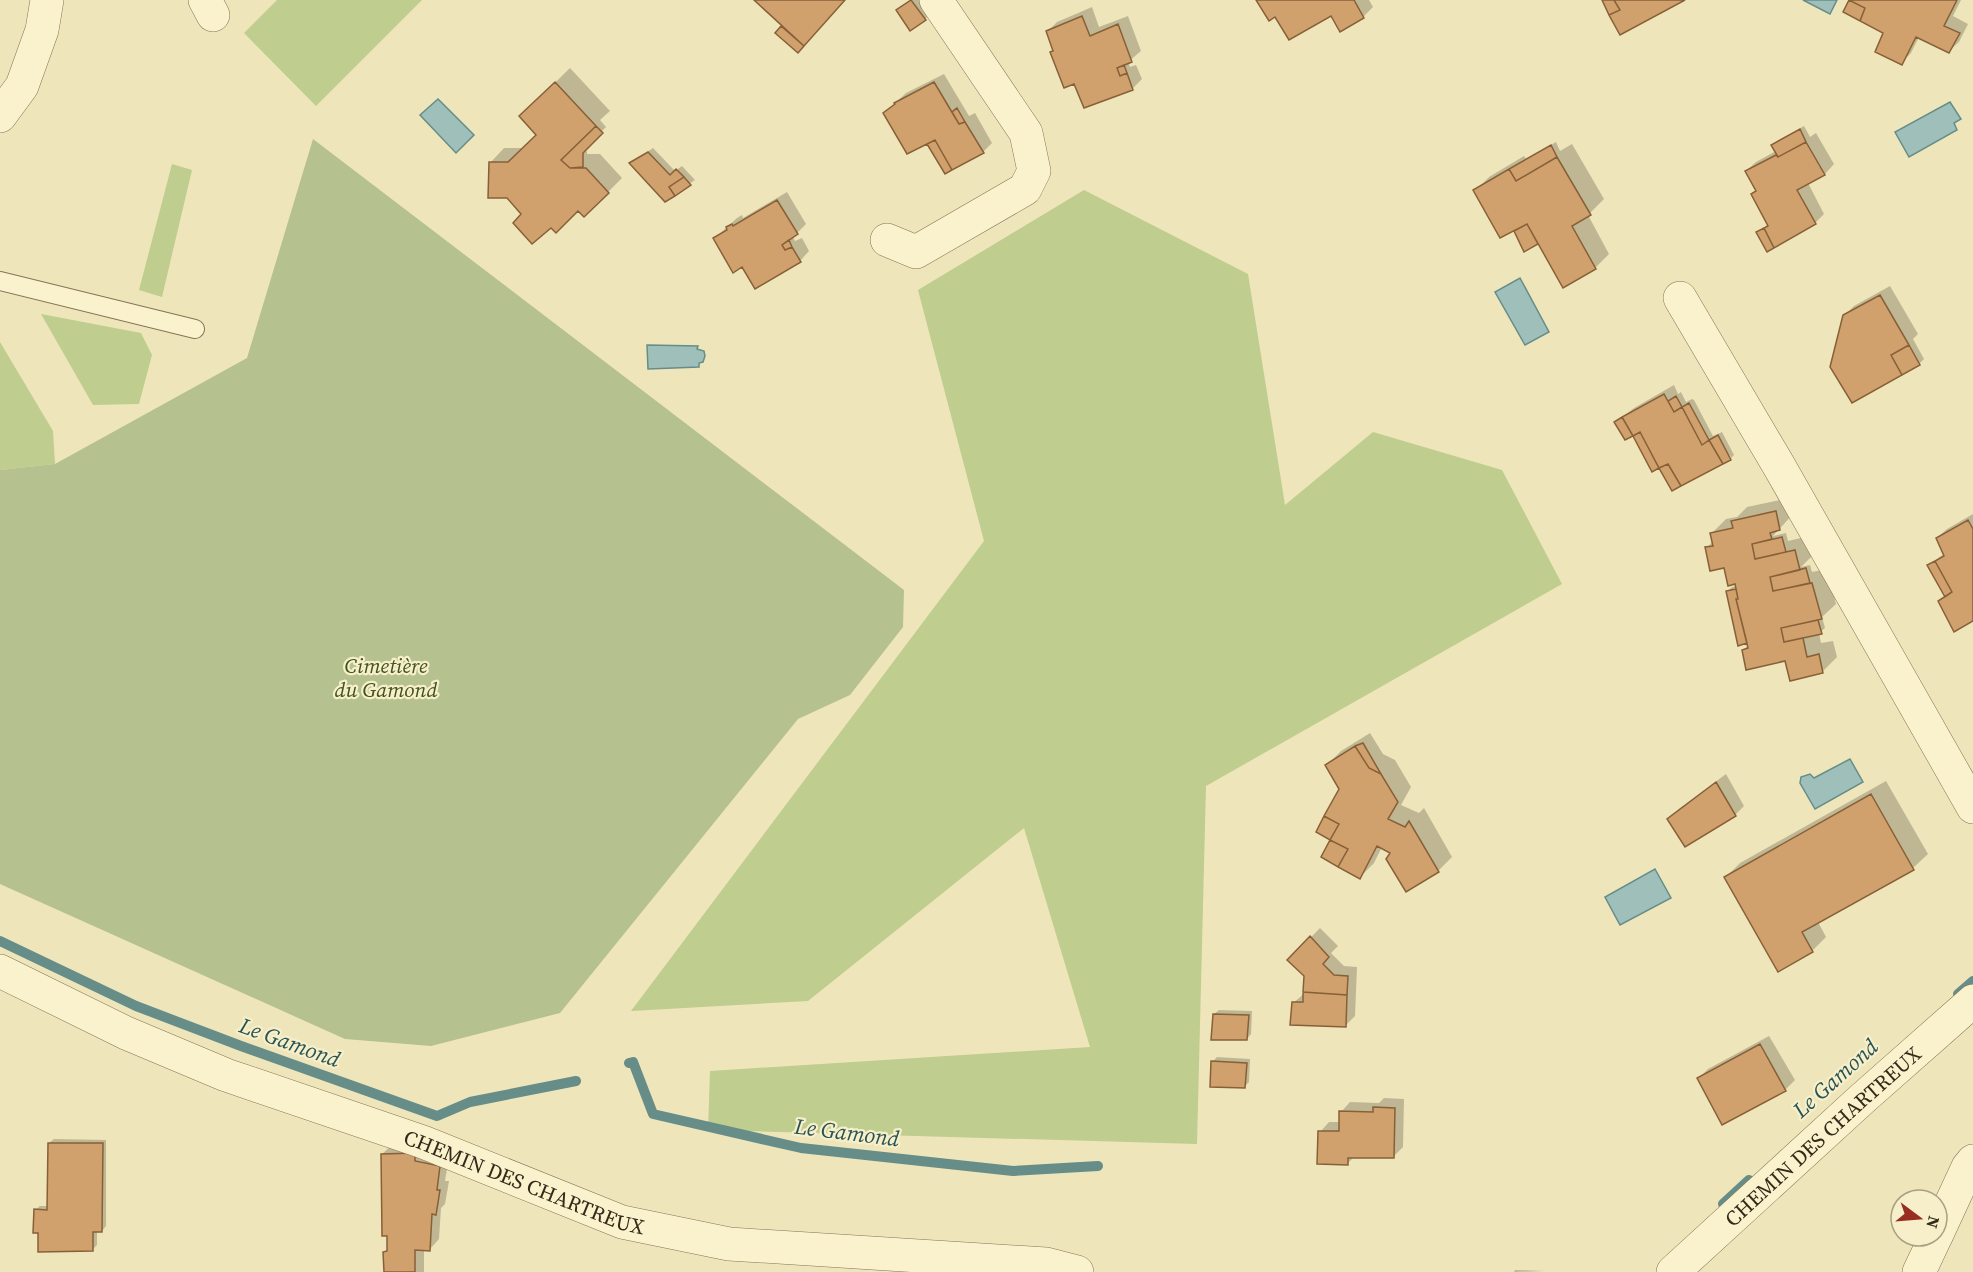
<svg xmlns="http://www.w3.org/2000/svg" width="1973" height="1272" viewBox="0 0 1973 1272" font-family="'Source Serif 4',serif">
  <rect width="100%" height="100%" fill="#efe5ba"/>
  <path fill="#bfcd8e" d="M277 0H422L316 106 244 33Z
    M172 164 192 170 162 297 139 290Z
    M1084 190 1248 274 1285 505 1373 432 1502 470 1562 584 1206 786 1197 1144 708 1130 710 1071 1090 1047 1024 828 808 1001 631 1011 984 541 918 290Z
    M41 314 141 333 152 355 139 404 93 405Z
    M0 342 53 431 55 464 0 470Z"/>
  <path fill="#b5c18e" d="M313 139 904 590 903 627 850 695 798 719 560 1013 431 1046 345 1039 0 884V470L55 464 247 358Z"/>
  <path fill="#9fc0ba" stroke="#668d88" stroke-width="1.5" d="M1803 0H1837L1830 14Z
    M438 99 474 135 456 153 420 115Z
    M1950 102 1961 119 1954 123 1957 130 1909 157 1895 132Z
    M1520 278 1549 332 1525 345 1495 292Z
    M647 345 698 346 697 349 704 351 705 356 703 362 699 363V367L648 369Z
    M1850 759 1863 782 1815 809 1800 783 1801 777 1810 774 1814 778Z
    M1655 869 1671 898 1620 925 1605 897Z"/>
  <path fill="#0003" d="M911 0H920L929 15 925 19 898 10Z
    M1258 0H1369L1373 7 1363 17 1341 29 1332 14 1275 15Z
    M1851 0H1961L1953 16 1968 24 1959 42 1949 51 1919 37 1911 53 1901 63 1885 33Z
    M1092 7 1099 27 1128 16 1141 51 1128 62 1130 67 1136 65 1142 79 1132 89 1075 82 1051 52 1054 49 1048 31 1057 22Z
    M570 68 610 111 600 120 606 127 580 153 587 151V154H600L622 178 608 192 551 226 523 214 490 163 504 148H524L538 135 521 116Z
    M944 74 969 116 975 113 992 143 983 152 934 140 885 113 906 93Z
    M1804 126 1810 137 1816 133 1834 164 1825 174 1808 183 1824 214 1815 223 1757 232 1769 224 1753 194 1757 190 1746 171 1756 162 1776 151 1772 146 1777 141Z
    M1556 142 1560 151 1572 144 1604 199 1588 215 1609 254 1595 268 1515 232 1520 227 1475 191 1489 177 1524 156 1526 159Z
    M653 148 675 171 682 166 695 180 665 200 631 163Z
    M787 192 806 224 793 237 795 241 802 238 809 251 800 261 742 265 715 238 737 218 742 215 743 218Z
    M1890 286 1918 334 1913 339 1924 359 1919 364 1844 316 1854 306Z
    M1674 385 1678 394 1681 392 1686 402 1692 399 1694 400 1713 436 1722 432 1734 455 1731 458 1730 455 1727 457 1660 466 1634 434 1616 422 1634 408Z
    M1790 498 1793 514 1773 536 1786 533 1788 541 1809 536 1814 554 1801 567 1810 565 1812 572 1827 569 1836 604 1822 617 1825 628 1819 633 1821 643 1833 641 1837 657 1823 671 1791 679 1787 659 1743 650 1749 645 1728 591 1732 587 1737 586 1725 566 1707 548 1713 541 1711 534 1726 519 1737 517 1747 507Z
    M1973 514V620L1946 595 1929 565 1945 553 1937 538 1947 529Z
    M1370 733 1383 754 1395 760 1411 787 1401 805 1419 813 1424 808 1452 857 1438 871 1382 847 1374 863 1360 877 1332 839 1341 789 1327 765 1341 751Z
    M1726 774 1744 806 1735 815 1669 819 1679 809Z
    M1886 781 1928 854 1913 868 1818 922 1826 937 1812 951 1726 877 1740 863Z
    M1320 928 1338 946 1331 953 1344 966 1357 967 1355 1016 1346 1025 1293 1003 1305 993V976L1289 960Z
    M1219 1010 1252 1011 1251 1034 1247 1039 1214 1014Z
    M1769 1036 1795 1080 1785 1090 1723 1123 1699 1078 1708 1069Z
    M1217 1057 1250 1059 1249 1082 1245 1086 1212 1062Z
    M1384 1098 1404 1099 1403 1147 1393 1157H1354L1347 1164 1320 1132 1329 1122H1340L1341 1112 1350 1102 1379 1103Z
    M54 1139 106 1140V1226L102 1231H97V1245L92 1250 40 1232 35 1210 40 1206H49V1143Z
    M392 1145 449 1157 445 1181H449L445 1204 441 1208 439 1239 430 1249H424V1272H386L385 1252 389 1248 382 1154Z
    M1515 1270 1545 1271 1514 1272Z"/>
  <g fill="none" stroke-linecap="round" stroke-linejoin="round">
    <path stroke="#668d88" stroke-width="10" d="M0 941 136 1006 241 1046 437 1116 470 1102 576 1081
      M1958 994 1973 981
      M629 1063 633 1062 653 1114 801 1148 1013 1171 1098 1166
      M1723 1204 1749 1180"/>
  </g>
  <path fill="#d0a16d" stroke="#876038" stroke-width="1.5" d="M754 0H845L804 46Z
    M911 0 926 20 910 31 896 10Z
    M1256 0H1354L1364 18 1340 32 1331 16 1289 40 1275 17 1269 21Z
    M1602 0H1614L1620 10 1609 15Z
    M1614 0H1685L1620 35 1609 15 1620 10Z
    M1849 0H1957L1944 26 1960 33 1949 53 1916 37 1902 65 1875 52 1883 33 1860 21 1865 8Z
    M1849 0 1865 8 1860 21 1843 12Z
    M1082 16 1090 36 1118 24 1132 62 1117 68 1120 76 1127 73 1133 90 1084 108 1074 84 1064 88 1050 52 1053 51 1046 31Z
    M781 26 804 46 798 53 775 33Z
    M1124 65 1127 73 1120 76 1117 68Z
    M555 82 596 126 561 160 570 168H586L609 193 584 217 578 211 556 233 551 228 532 244 513 223 521 214 507 198H488L489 162H508L536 135 519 116Z
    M934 82 959 124 965 122 984 153 952 170 935 140 907 154 883 113 895 104 894 103Z
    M957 108 965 122 959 124 952 112Z
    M596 126 603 133 583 153V167L570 168 561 160Z
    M1800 129 1806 142 1778 157 1771 145Z
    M935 140 952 170 945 174 927 144Z
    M1806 142 1825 175 1797 190 1816 224 1774 248 1764 228 1768 226 1751 194 1756 191 1745 171 1776 155 1778 157Z
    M1551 145 1557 157 1516 181 1509 169Z
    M648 152 670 175 676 169 684 177 669 187 675 196 665 202 629 163Z
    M1557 157 1591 215 1572 226 1596 269 1563 288 1527 224 1500 238 1473 190 1509 169 1516 181Z
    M684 177 691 185 675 196 669 187Z
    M777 200 798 234 782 245 785 250 792 247 801 262 755 289 742 267 733 273 713 238 727 230 726 227 732 224 733 226Z
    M1527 224 1538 244 1524 252 1514 231Z
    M1764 228 1774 248 1767 252 1756 232Z
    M789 240 792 247 785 250 782 245Z
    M1880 295 1909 345 1891 355 1902 375 1852 403 1830 367 1843 315Z
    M1909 345 1920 365 1902 375 1891 355Z
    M1664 394 1674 412 1682 407 1702 445 1709 440 1723 464 1681 486 1668 464 1659 468 1640 432 1633 436 1622 417Z
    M1676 396 1682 407 1674 412 1668 401Z
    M1689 403 1709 440 1702 445 1682 407Z
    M1622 417 1633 436 1625 440 1614 422Z
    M1640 432 1659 468 1652 472 1633 436Z
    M1718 435 1731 460 1723 464 1709 440Z
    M1668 464 1681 486 1672 491 1659 468Z
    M1776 511 1780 530 1770 533 1772 539 1752 544 1755 559 1795 550 1800 570 1770 577 1773 591 1812 583 1822 619 1781 628 1784 642 1803 638 1807 657 1819 654 1823 673 1790 681 1785 661 1746 670 1742 650 1748 648 1736 599H1738L1735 584 1728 586 1724 568 1710 571 1705 547 1713 546 1710 533 1733 528 1731 521Z
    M1968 520 1973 529V621L1954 632 1938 601 1952 592 1935 561 1944 556 1936 538Z
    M1782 537 1786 552 1755 559 1752 544Z
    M1935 561 1952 592 1945 597 1927 565Z
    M1806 568 1810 583 1773 591 1770 577Z
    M1736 589 1738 599H1736L1747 643 1738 646 1726 591Z
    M1818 620 1822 634 1784 642 1781 628Z
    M1363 743 1381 774 1369 768 1355 746Z
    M1355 746 1369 768 1381 774 1398 802 1388 819 1405 827 1409 821 1439 872 1406 892 1386 859 1390 853 1377 846 1360 879 1338 867 1348 849 1330 840 1339 824 1324 816 1339 789 1325 765Z
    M1716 782 1736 816 1685 847 1667 819Z
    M1871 794 1914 870 1802 932 1813 952 1778 972 1724 877Z
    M1324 816 1339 824 1330 840 1316 832Z
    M1330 840 1348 849 1338 867 1321 857Z
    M1310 936 1329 957 1323 964 1334 975 1348 976 1347 995 1303 992 1304 976 1287 960Z
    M1303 992 1347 995 1346 1027 1290 1025 1292 1002H1303Z
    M1213 1014 1249 1015 1247 1040H1211Z
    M1760 1044 1786 1091 1722 1125 1697 1078Z
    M1211 1061 1247 1063 1245 1088 1210 1087Z
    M1373 1107 1395 1108 1394 1158H1348V1165L1317 1164 1318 1131H1339V1111L1373 1112Z
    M48 1143H103L102 1232H93V1251L38 1252V1233H33L34 1209 47 1210Z
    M415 1153V1161L440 1166 437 1190H440L436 1215 432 1214 430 1251 415 1250V1272H384L383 1252 387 1251V1236H382L381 1154Z"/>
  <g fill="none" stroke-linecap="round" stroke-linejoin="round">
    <defs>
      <path id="service" d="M0 281 195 329"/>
      <g id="minor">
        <path d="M205 0 213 15"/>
        <path d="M0 116 22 86 42 30 47 0"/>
        <path d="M887 240 916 252 1025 189 1034 171 1026 133 936 0"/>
        <path d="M1680 298 1779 466 1973 807"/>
        <path id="s1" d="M0 971 126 1033 226 1075 423 1142 622 1222 729 1244 1046 1264 1077 1272"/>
        <path d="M1937 1234 1968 1167 1973 1161"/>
        <path id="s2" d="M1673 1272 1862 1099 1973 1001"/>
        <path d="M1919 1272 1936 1236"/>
      </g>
    </defs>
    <use href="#service" stroke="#867454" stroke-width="20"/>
    <use href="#minor" stroke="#867454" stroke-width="34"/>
    <use href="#service" stroke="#faf2cd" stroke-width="18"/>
    <use href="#minor" stroke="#faf2cd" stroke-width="33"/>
  </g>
  <g text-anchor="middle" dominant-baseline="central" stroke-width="4.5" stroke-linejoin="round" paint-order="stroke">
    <g font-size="21" font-style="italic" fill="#40521f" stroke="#f7efc9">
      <text x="386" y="665">Cimetière<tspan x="386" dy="24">du Gamond</tspan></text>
    </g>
    <g font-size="21" fill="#352a1a" stroke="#f7efc9">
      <text stroke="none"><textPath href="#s2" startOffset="202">CHEMIN DES CHARTREUX</textPath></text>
      <text stroke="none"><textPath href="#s1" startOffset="566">CHEMIN DES CHARTREUX</textPath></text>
    </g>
    <g font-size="22" font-style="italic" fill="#285355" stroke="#f7efc9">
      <text transform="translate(290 1042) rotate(20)">Le Gamond</text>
      <text transform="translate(1835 1078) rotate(-42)">Le Gamond</text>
      <text transform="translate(847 1132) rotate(7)">Le Gamond</text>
    </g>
  </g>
  <g transform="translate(1919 1218) rotate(106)"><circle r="28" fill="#f7efc9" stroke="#a9a083" stroke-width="1.5"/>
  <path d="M0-4.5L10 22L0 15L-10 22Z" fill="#982d21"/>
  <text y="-9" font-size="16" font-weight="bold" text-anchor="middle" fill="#352a1a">N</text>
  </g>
</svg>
